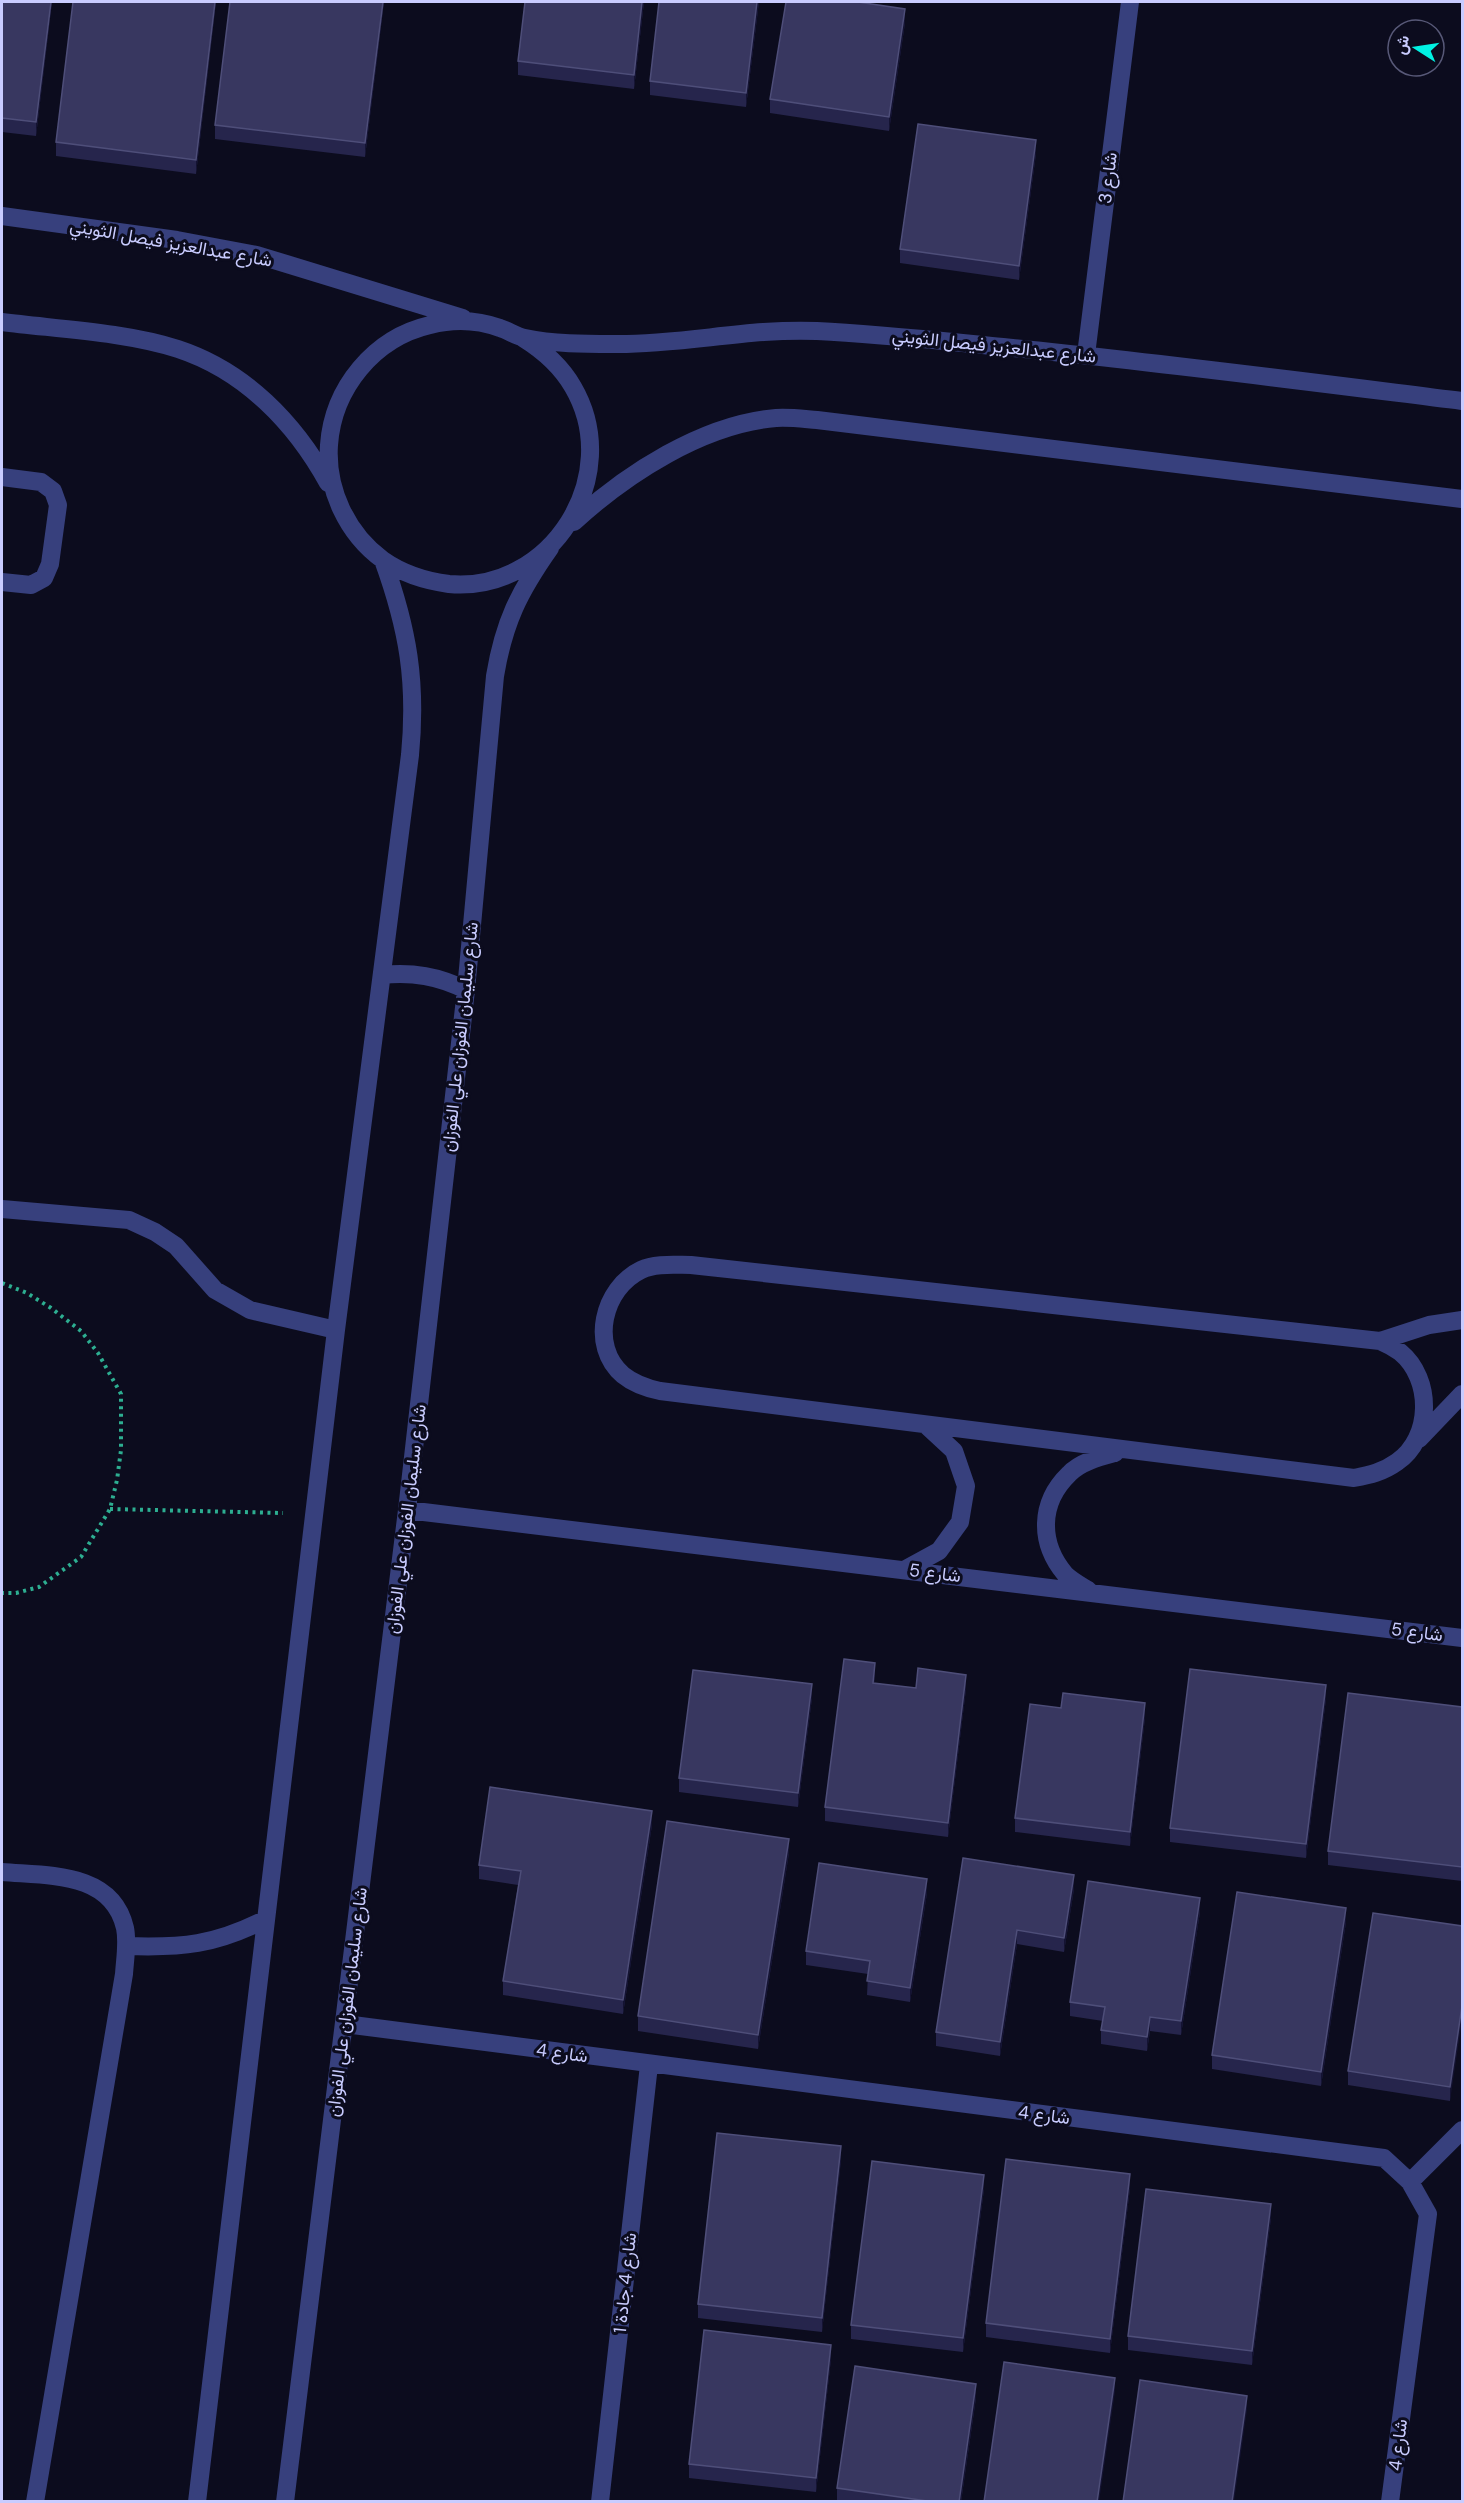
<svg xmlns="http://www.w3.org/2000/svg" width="1464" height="2503" viewBox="0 0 1464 2503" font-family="'DM Sans',Vazirmatn,sans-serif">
  <rect width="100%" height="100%" fill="#0c0c1e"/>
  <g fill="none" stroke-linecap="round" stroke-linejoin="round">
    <path stroke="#2dae91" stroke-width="4" stroke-dasharray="3 4.5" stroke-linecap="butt" d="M2 1283 27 1293 51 1308 81 1331 98 1353 121 1394V1450L117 1480 110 1509 81 1557 39 1587 16 1593H2
      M110 1509 283 1513"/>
    <path stroke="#37407d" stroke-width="18" d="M2 216 177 240 257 255 463 318
      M2 322C57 329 125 332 178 349 245 371 295 423 328 483
      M523 338C544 351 561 366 573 387 625 476 551 593 449 584 426 581 403 574 383 560 347 534 326 489 329 445 333 388 374 338 430 325 453 319 478 320 500 328 509 331 516 336 525 338 553 344 585 344 614 344 682 345 749 328 817 331 880 334 942 341 1003 347 1157 362 1310 382 1462 401
      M1086 355 1130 2
      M2 477 41 482 53 491 58 505 50 564 44 578 31 585 2 582
      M574 522C626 474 703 424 776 418 789 417 804 419 817 420L1462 499
      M382 975C413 972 438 976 466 990
      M2 1209 129 1220 155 1232 176 1246 215 1290 250 1310 336 1330
      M1380 1341C1387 1344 1394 1348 1400 1352 1433 1379 1432 1438 1397 1462 1383 1472 1370 1475 1354 1478L660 1391C646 1388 634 1384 623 1375 589 1346 603 1288 641 1270 655 1263 675 1265 691 1265L1380 1341 1429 1325 1462 1320
      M1419 1439 1462 1394
      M407 1510 1462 1638
      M906 1569 939 1551 960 1522 966 1486 954 1451 927 1426
      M1088 1590C1080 1585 1071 1580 1065 1574 1039 1543 1039 1503 1069 1474 1080 1462 1100 1457 1115 1453
      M2 1872C47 1876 112 1871 125 1928 128 1942 125 1959 124 1974L35 2502
      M126 1946C182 1948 215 1945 266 1919
      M345 2024 1384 2158 1410 2182 1428 2214 1390 2502
      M1410 2182 1462 2130
      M197 2502 336 1330 410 755C417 682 408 629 383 560
      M285 2502 407 1510 466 990 495 676C504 622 519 592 550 548
      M600 2502 649 2065"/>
  </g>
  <path fill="#26254c" d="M2 2H52L36 136 2 132Z
    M73 2H216L196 174 56 156V142Z
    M230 2H384L365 157 215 139V125Z
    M525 2H644L634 89 518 75V61Z
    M659 2H759L746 107 650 95V81Z
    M905 23 889 131 770 113V99Z
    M1036 154 1019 280 900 263V249Z
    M875 1677 874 1683 916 1688 966 1689 948 1837 825 1821V1807Z
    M812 1698 798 1807 679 1792V1778Z
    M1326 1699 1306 1858 1170 1842V1828Z
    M1462 1707V1881L1328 1865V1851Z
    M1145 1718 1130 1846 1015 1832V1818Z
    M652 1825 623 2014 503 1995V1981L518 1885 479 1879V1865Z
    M789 1853 758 2049 638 2031V2016Z
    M963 1858 1074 1889 1064 1952 1017 1944 1000 2056 936 2046V2032Z
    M927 1893 910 2002 867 1995 868 1974 806 1965V1951Z
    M1200 1912 1181 2035 1150 2031 1147 2051 1101 2044V2030L1103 2021 1070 2016V2002Z
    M1346 1922 1321 2086 1212 2069V2055Z
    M1462 1926 1450 2101 1348 2085V2071Z
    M841 2160 822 2332 698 2318V2304Z
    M1130 2188 1110 2353 986 2337V2323Z
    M984 2189 963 2352 851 2339V2325Z
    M1271 2218 1252 2365 1128 2350V2336Z
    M831 2359 816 2492 689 2478V2464Z
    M976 2398 961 2502H837V2488Z"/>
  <path fill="#141332" d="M51 2H52L36 136V122Z
    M215 2H216L196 174V160Z
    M383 2H384L365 157V143Z
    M642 2H644L634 89V75Z
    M757 2H759L746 107V93Z
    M905 9V23L889 131V117Z
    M1036 140V154L1019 280V266Z
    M875 1663V1677L873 1697V1683Z
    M966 1675V1689L948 1837V1823Z
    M812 1684V1698L798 1807V1793Z
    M1326 1685V1699L1306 1858V1844Z
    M1145 1703V1718L1130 1846V1832Z
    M652 1811V1825L623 2014V2000Z
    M789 1839V1853L758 2049V2035Z
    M1074 1875V1889L1064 1952V1938Z
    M927 1879V1893L910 2002V1988Z
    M1200 1898V1912L1181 2035V2021Z
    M1346 1908V1922L1321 2086V2072Z
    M1017 1930V1944L1000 2056V2042Z
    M1462 2006V2020L1450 2101V2087Z
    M1150 2017V2031L1147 2051V2037Z
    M841 2146V2160L822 2332V2318Z
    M1130 2174V2188L1110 2353V2339Z
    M984 2175V2189L963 2352V2338Z
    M1271 2204V2218L1252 2365V2351Z
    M831 2345V2359L816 2492V2478Z
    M1115 2378V2392L1099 2502H1097Z
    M976 2384V2398L961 2502H959Z
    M1247 2396V2410L1234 2502H1232Z"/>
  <path fill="#383760" stroke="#4e4e79" stroke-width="1.5" d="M2 2H51L36 122 2 118Z
    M73 2H215L196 160 56 142Z
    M230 2H383L365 143 215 125Z
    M525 2H642L634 75 518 61Z
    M659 2H757L746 93 650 81Z
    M786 2H858L905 9 889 117 770 99Z
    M918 124 1036 140 1019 266 900 249Z
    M844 1659 875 1663 873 1683 916 1688 918 1668 966 1675 948 1823 825 1807Z
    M1190 1669 1326 1685 1306 1844 1170 1828Z
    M693 1670 812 1684 798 1793 679 1778Z
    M1063 1693 1145 1703 1130 1832 1015 1818 1030 1704 1061 1708Z
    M1348 1693 1462 1707V1867L1328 1851Z
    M490 1787 652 1811 623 2000 503 1981 521 1871 479 1865Z
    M667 1821 789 1839 758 2035 638 2016Z
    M963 1858 1074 1875 1064 1938 1017 1930 1000 2042 936 2032Z
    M819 1863 927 1879 910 1988 867 1981 870 1961 806 1951Z
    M1088 1881 1200 1898 1181 2021 1150 2017 1147 2037 1101 2030 1105 2007 1070 2002Z
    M1237 1892 1346 1908 1321 2072 1212 2055Z
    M1373 1913 1462 1926V2006L1450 2087 1348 2071Z
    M717 2133 841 2146 822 2318 698 2304Z
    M1006 2159 1130 2174 1110 2339 986 2323Z
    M872 2161 984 2175 963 2338 851 2325Z
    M1146 2189 1271 2204 1252 2351 1128 2336Z
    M704 2330 831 2345 816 2478 689 2464Z
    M1004 2362 1115 2378 1097 2502H984Z
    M855 2366 976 2384 959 2502H934L837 2488Z
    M1140 2380 1247 2396 1232 2502H1123Z"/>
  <g text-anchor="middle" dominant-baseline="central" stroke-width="6" stroke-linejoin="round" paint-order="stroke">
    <g font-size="18" fill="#c9ccff" stroke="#0c0c1e">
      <text transform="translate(1108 178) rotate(-83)">شارع 3</text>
      <text transform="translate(171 243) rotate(10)">شارع عبدالعزيز فيصل الثويني</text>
      <text transform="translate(994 346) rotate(6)">شارع عبدالعزيز فيصل الثويني</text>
      <text transform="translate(460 1037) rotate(-84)">شارع سليمان الفوزان علي الفوزان</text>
      <text transform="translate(406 1519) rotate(-83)">شارع سليمان الفوزان علي الفوزان</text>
      <text transform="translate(935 1573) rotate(7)">شارع 5</text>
      <text transform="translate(1417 1632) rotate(7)">شارع 5</text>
      <text transform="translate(347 2002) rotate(-83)">شارع سليمان الفوزان علي الفوزان</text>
      <text transform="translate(562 2053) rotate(8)">شارع 4</text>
      <text transform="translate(1044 2115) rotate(7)">شارع 4</text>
      <text transform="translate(625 2283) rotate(-84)">شارع 4 جادة 1</text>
      <text transform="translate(1398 2445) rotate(-83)">شارع 4</text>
    </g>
  </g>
  <rect width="1464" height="2503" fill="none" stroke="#c9ccff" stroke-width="6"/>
  <g transform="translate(1416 48) rotate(282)"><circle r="28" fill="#0c0c1e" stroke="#585978" stroke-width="1.5"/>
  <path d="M0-4.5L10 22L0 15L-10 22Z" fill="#01f2e3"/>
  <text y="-9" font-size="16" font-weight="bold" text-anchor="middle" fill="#c9ccff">ش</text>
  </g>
</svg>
